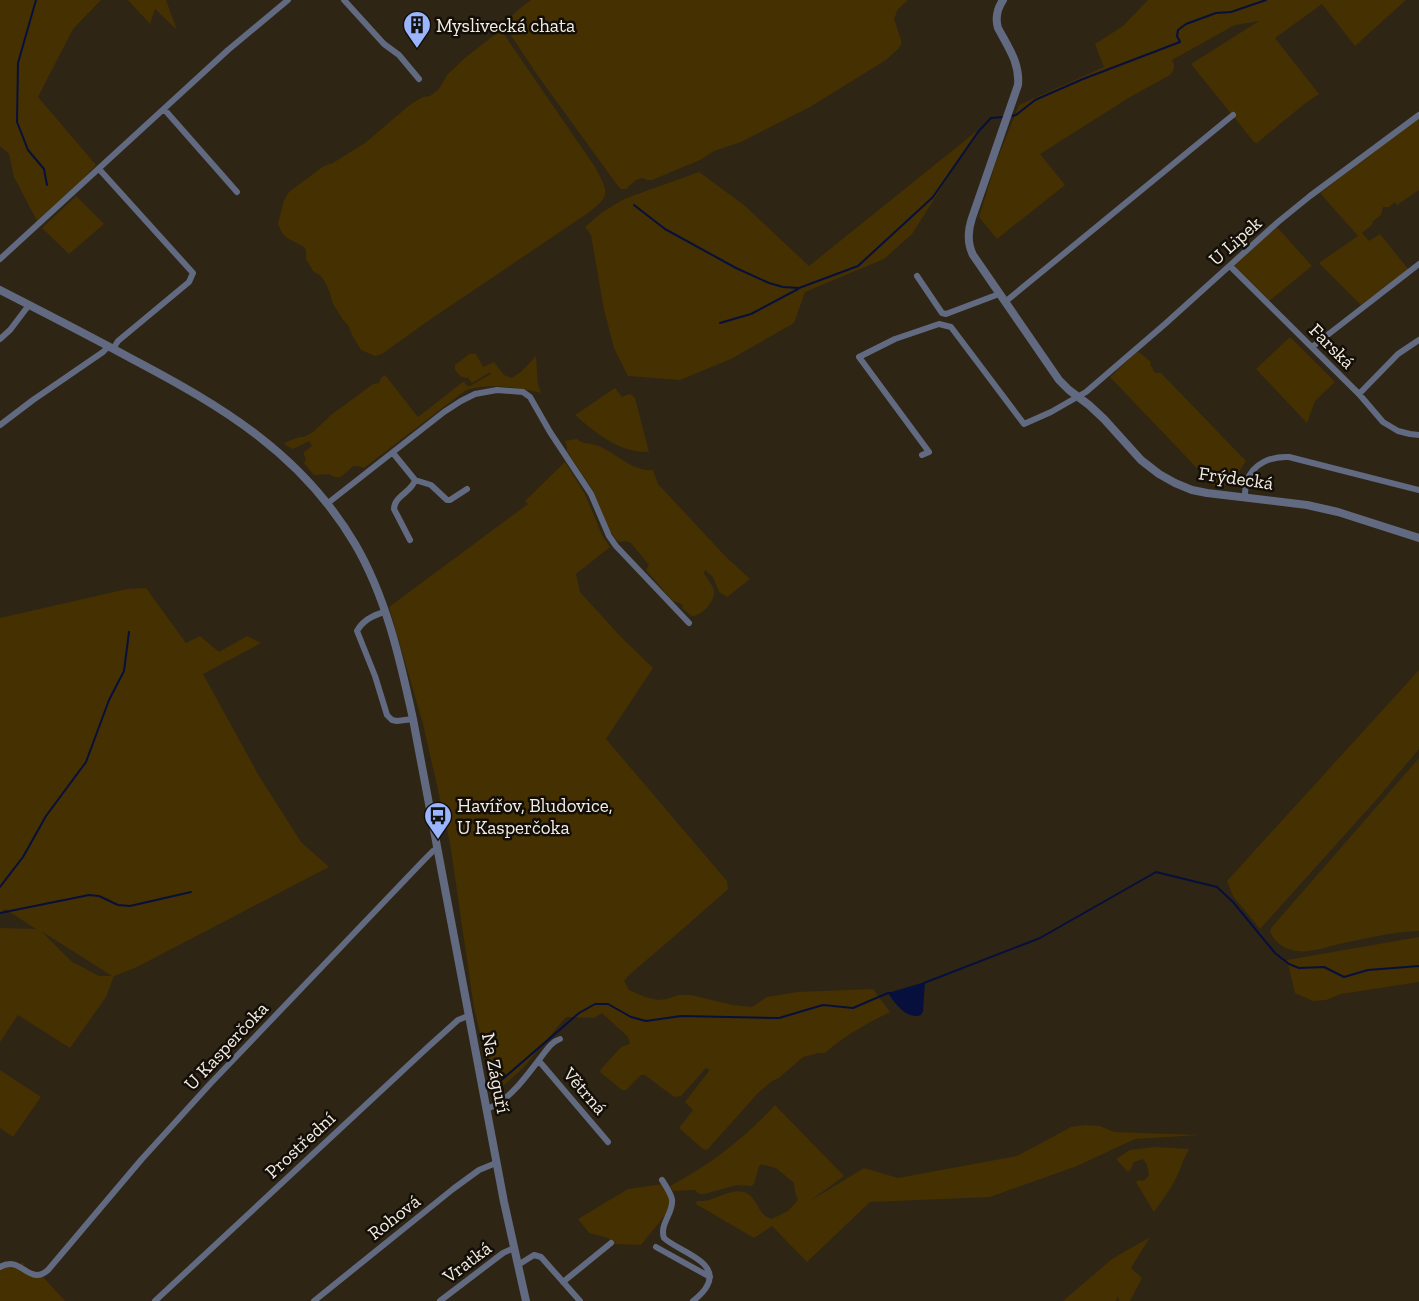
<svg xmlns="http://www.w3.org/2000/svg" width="1419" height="1301" viewBox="0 0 1419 1301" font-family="'Zilla Slab',serif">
  <rect width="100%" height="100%" fill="#2e2515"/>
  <path fill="#453002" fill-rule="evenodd" d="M0 0H101L73 29 38 97 96 165 80 182 37 221 14 177 9 154 0 146Z
    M128 0H166L177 30 155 9 150 24Z
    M531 0H908L898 9 894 19 901 40V45L898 49 886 60 810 107 741 142 714 151 700 160 652 180H647L642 178 636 180 626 189H621L618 186 538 76 508 31C505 16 521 8 531 0Z
    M1148 0H1406L1355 46 1322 4 1275 38 1319 94 1303 105 1257 143 1254 142 1191 64 1259 21 1235 25 1172 60C1175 65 1175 70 1170 75L1130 97 1040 154 1065 185 997 239 979 217 996 162 1019 105 1104 67 1095 44 1123 26Z
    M501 30 595 167C608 192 612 195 588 213L428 321 382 354 375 356 361 350 352 335 348 325 343 320 332 302 330 293 326 284 321 276 313 271 306 259V250L304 247 287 238 282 233 278 224 284 200 289 192 324 166 333 163 365 143 411 104 423 97 430 96 439 89 447 75 466 57Z
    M1419 118V190L1397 205 1395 202 1389 207H1383L1381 215 1372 222 1373 224 1362 233 1369 241 1380 234 1409 270 1361 305 1319 263 1358 236 1320 193Z
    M978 130 912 234 884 259 805 292 794 323 731 359 680 380 628 376 614 348 604 310 591 235 585 227 601 213 624 199 699 172 744 205 809 266Z
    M76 196 104 224 69 254 42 228Z
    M1277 227 1312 266 1269 301 1237 270 1235 266 1237 262Z
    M1290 337 1335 382 1315 401 1307 423 1256 369Z
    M1139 352 1151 362 1150 364 1155 373H1161L1246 461C1237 474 1232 489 1214 486L1110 377 1136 353Z
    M469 354H476L483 367 494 362 504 375 512 378 522 371 536 356 538 385 541 393C518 387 490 383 466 390L364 468 357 466H353C346 472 340 483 329 474L315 475 313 474 304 463 306 459 304 455V452L312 446 309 441 293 449 287 446 284 443 299 437H304L313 432 331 415 373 384 379 383 381 378 385 375 418 417 464 381 467 386H470L491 374 490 372 472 383 468 378 461 377 455 370V365Z
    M615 388 622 397 629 394 632 395 635 398 649 452C619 453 596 433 575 415Z
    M577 439C582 444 589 443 596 445 614 451 632 472 653 470L658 484 726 557 750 579 727 597 719 592 713 577 705 570 704 573C707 579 713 585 714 591 715 602 701 616 692 616L683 609 682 604 673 601 670 598 646 570 649 565 631 543 626 541 620 542 617 541 610 531 592 489 567 451V447L565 441Z
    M565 462 585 494 602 535 610 547 576 574 580 592 621 637 653 668 606 739 727 881 728 889 725 892 670 940 629 975 624 981 629 990 645 997 658 1000 667 999 679 995H691L733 1005 752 1007 767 997 797 992 873 989 890 1012C866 1024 845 1035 825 1053H819L803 1057 779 1078 772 1081 758 1093 707 1150 703 1149 679 1128 693 1110 685 1102 709 1071 708 1068 705 1069 681 1096 674 1097 645 1075H641L626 1090H622L600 1072 602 1068 621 1047 630 1044 628 1037 602 1013 594 1018 566 1017 523 1068 495 1093 474 1008 450 843 423 724 389 607 528 504 525 501Z
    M146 588 186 643 200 636 219 652 247 636 261 643 203 674 259 776 301 842 329 867 135 968 114 976 106 997 70 1048 18 1015 0 1042V928L36 929 5 909 0 914V618L127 589ZM41 931 112 976H99L71 961Z
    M1419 670V749L1377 799 1260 929 1233 896 1227 881Z
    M1419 758V931C1390 932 1363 939 1335 945 1323 948 1309 953 1297 951 1285 950 1274 942 1270 931L1272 927Z
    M1419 937V982L1341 994 1326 1000 1313 1001 1295 993 1287 960Z
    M0 1070 41 1097 13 1137 0 1128Z
    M775 1105 844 1176 810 1201 864 1168 898 1178 1017 1156 1071 1127 1085 1125 1100 1126 1114 1132 1200 1135 1135 1139 1077 1166 990 1197 870 1202 807 1262 772 1226 754 1238 696 1204 697 1201C701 1201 705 1201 709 1200 720 1197 732 1189 744 1192 758 1196 757 1216 772 1219L788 1211 798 1200 795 1192 794 1183 776 1168C771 1168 766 1164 760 1165 756 1171 757 1181 752 1186L737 1185 704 1194H699L695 1190 673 1191 670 1186C710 1165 745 1138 775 1105Z
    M1154 1147 1189 1149V1150C1184 1157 1182 1164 1179 1172 1173 1186 1163 1199 1154 1212L1136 1182 1139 1180 1142 1181 1145 1180 1149 1175 1147 1165 1143 1159 1134 1162 1131 1169 1128 1172 1116 1159 1130 1150Z
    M663 1184 675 1203 641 1245 614 1244 608 1238 589 1233 578 1219 628 1189Z
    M1150 1237 1131 1268 1142 1278 1130 1301H1119L1118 1296 1116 1301H1063L1112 1259Z
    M5 1261 15 1267 23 1262 27 1275 43 1277 65 1301H0V1266Z"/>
  <path fill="#07103c" d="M925 982 923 1011 921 1015C907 1020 895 1004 888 993Z"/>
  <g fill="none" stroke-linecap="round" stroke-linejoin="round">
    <path stroke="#07103c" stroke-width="2" d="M36 0 18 63 17 122 28 150 44 169 47 185
      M1011 116 1016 115 1035 100 1083 79 1180 42 1177 36 1178 30 1186 24 1216 13 1231 12 1266 0
      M634 205 665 229 736 268 769 283 783 287 799 288 858 266 933 197 978 132 991 118 1004 117
      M720 323 751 314 798 289
      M0 887 23 857 46 816 86 762 109 700 124 671 129 632
      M0 913 89 895 99 896 118 905 130 906 191 892
      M924 983 1040 938 1156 872 1217 887 1233 902 1275 953 1289 964 1299 968 1324 967 1344 977 1368 970 1419 966
      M491 1089 579 1013 595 1004H608L631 1017 646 1021 681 1016 779 1018 823 1005 853 1008 888 993H891"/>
    <path stroke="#616a81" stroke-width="6" d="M344 0 384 44 399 55 419 79
      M164 109 237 192
      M99 169 193 273 189 282 118 341 113 349
      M0 259 228 50 288 0
      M1230 266 1359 394 1383 422 1398 431 1410 434 1419 435
      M917 276 942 313 946 314 999 294
      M1005 302 1233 115
      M0 339 10 330 29 305
      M1312 347 1419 264
      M1359 394 1398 354 1419 340
      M0 425 33 400 103 352 109 346
      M393 453 415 480C412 492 394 496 394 509L410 540
      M922 455 929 452 859 357 895 339 939 324 951 327 1024 424 1051 412 1086 392 1165 324 1278 222 1310 196 1419 115
      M415 480 431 485 447 500H450L467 489
      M1245 497C1245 492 1245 486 1247 481 1253 463 1272 456 1289 457L1419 490
      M328 503 444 412 461 401 475 394 497 390 523 392 530 397 550 432 591 494 609 536 616 546 689 623
      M385 612C373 615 363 620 357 631L375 676 387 715 392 720 397 721 413 719
      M539 1061 608 1142
      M486 1109C507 1103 525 1078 538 1061 545 1053 550 1042 560 1039
      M662 1180C666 1186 670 1192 672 1199 674 1213 659 1224 664 1238 677 1251 721 1261 707 1286 704 1292 698 1297 693 1301
      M656 1247 710 1277
      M518 1265 534 1255 541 1257 580 1301
      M0 1267C21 1254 29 1287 48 1270L141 1160 210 1084 424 860 433 851 437 849
      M563 1282 611 1243
      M155 1301 428 1047 458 1020 468 1016
      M314 1301 453 1189 479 1170 496 1163
      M440 1301 503 1253 514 1248"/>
    <path stroke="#616a81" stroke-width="8" d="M1003 0C997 9 995 18 998 28 1008 47 1020 63 1018 85L972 218C968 230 967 243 973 255L1059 380 1069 390 1089 405 1104 419 1141 460 1159 474 1175 483 1192 490 1207 493 1307 505 1338 512 1419 538
      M0 290C45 313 90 336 134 360 223 407 302 454 355 544 386 597 400 659 413 719L504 1202 526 1301"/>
  </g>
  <defs>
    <symbol id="building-pin" viewBox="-11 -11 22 30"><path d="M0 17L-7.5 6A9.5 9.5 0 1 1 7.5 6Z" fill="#9ab5fd" stroke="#130f08"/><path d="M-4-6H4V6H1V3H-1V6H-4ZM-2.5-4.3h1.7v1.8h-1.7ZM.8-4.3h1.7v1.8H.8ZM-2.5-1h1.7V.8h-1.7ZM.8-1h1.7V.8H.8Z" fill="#111"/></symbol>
    <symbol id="bus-pin" viewBox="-11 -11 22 30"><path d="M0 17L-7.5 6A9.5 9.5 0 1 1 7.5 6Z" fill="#9ab5fd" stroke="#130f08"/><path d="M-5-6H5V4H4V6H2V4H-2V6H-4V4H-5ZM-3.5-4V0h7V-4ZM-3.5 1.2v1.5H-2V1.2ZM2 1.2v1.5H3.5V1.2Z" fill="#111"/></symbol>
  </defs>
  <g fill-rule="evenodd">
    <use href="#building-pin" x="401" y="9" width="32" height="43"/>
    <use href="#bus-pin" x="422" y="800" width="32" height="43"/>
  </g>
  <g text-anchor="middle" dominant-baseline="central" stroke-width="5" stroke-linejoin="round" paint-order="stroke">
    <g font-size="19" fill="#f3ede3" stroke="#130f08" text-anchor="start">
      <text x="436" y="25">Myslivecká chata</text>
      <text x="457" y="805">Havířov, Bludovice,<tspan x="457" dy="22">U Kasperčoka</tspan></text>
    </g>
    <g font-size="19" fill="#f3ede3" stroke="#130f08">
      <text transform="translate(1235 241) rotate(-42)">U Lipek</text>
      <text transform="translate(1332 346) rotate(45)">Farská</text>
      <text transform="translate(1236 478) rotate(8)">Frýdecká</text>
      <text transform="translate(226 1046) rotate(-47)">U Kasperčoka</text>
      <text transform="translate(496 1073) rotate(79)">Na Záguří</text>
      <text transform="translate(585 1091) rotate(49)">Větrná</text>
      <text transform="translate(300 1145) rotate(-43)">Prostřední</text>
      <text transform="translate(394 1217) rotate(-38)">Rohová</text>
      <text transform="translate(467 1262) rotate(-37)">Vratká</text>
    </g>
  </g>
</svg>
